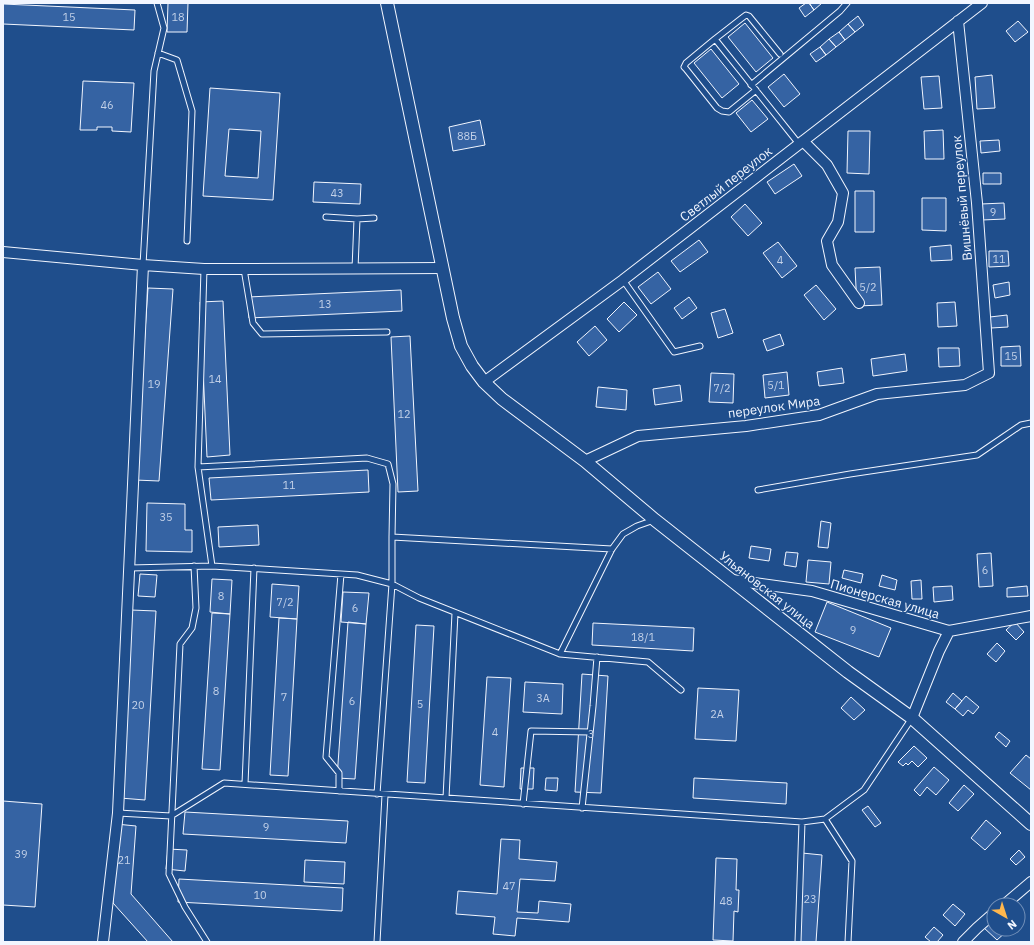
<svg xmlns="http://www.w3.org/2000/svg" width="1034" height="945" viewBox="0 0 1034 945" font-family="'IBM Plex Sans',sans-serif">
  <rect width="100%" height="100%" fill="#1f4e8c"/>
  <path fill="#3563a3" stroke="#f2f6ff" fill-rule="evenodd" d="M168 3H188L187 32H167Z
    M806 3H809L814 10 805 17 799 8Z
    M809 3H822L814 10Z
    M3 4 135 10 134 30 3 24Z
    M858 16 864 25 855 32 848 24Z
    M1018 21 1028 32 1015 42 1006 31Z
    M745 23 773 58 756 72 728 37Z
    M848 24 855 32 845 40 839 32Z
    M839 32 845 40 836 47 829 39Z
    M829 39 836 47 826 55 820 47Z
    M820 47 826 55 816 62 810 54Z
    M711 49 739 84 722 98 694 63Z
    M784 74 800 94 784 107 768 87Z
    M992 75 995 108 977 109 975 77Z
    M939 76 942 108 924 109 921 77Z
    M83 81 134 83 131 132 112 131V127H97V130H80Z
    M210 88 280 93 273 200 203 196ZM229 129 261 131 258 178 225 176Z
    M752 100 768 119 751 132 736 113Z
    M480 120 485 145 453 151 449 127Z
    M943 130 944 159H925L924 131Z
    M848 131H870L869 174 847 173Z
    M999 140 1000 151 981 153 980 141Z
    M794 164 802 176 775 194 767 182Z
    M983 173H1001V184H983Z
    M314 182 361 184 360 204 313 202Z
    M855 191H874V232H855Z
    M922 198H946V231L922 230Z
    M1004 203 1005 219 982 220 981 204Z
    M745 204 762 223 748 236 731 217Z
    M699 240 708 252 680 272 671 261Z
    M778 242 797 266 782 278 763 253Z
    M951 245 952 260 931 261 930 247Z
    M989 251H1008L1009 266 989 267Z
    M880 267 882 305 857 306 855 268Z
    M658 272 671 289 651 304 638 287Z
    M1009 282 1010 295 995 298 993 285Z
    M816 285 836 309 824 320 804 295Z
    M148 288 173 289 159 481 135 480Z
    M401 290 402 311 249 318 248 297Z
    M689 297 697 308 682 319 674 308Z
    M223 301 230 455 207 457 200 302Z
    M624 302 637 315 619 332 607 319Z
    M955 302 957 326 938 327 937 303Z
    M725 309 733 333 718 338 711 313Z
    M1007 315 1008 327 991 328 990 317Z
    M595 326 607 340 589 356 577 342Z
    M780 334 784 345 767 351 763 340Z
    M410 336 418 491 398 492 391 337Z
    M1020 346 1021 366H1001V347Z
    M938 348H959L960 366 939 367Z
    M905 354 907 371 873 376 871 359Z
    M842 368 844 383 819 386 817 372Z
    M787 372 789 395 765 398 763 375Z
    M711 373 734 374 733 403 709 402Z
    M680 385 682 401 655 405 653 389Z
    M598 387 627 390 626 410 596 407Z
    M368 470 369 492 211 500 209 478Z
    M147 503 185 504V530H192V552L146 551Z
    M821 521 831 523 828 548 818 547Z
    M258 525 259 545 219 547 218 527Z
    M751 546 771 549 769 561 749 558Z
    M786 552 798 553 796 567 784 565Z
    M991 553 993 586 979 587 977 554Z
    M808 560 831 562 829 584 806 582Z
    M844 570 863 574 861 583 842 578Z
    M140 574 157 575 155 597 138 596Z
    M882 575 897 580 895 590 879 586Z
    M212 579 232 580 230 614 210 612Z
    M921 580 922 599H912L911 581Z
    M272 584 299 586 297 619 270 617Z
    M952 586 953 600 934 602 933 587Z
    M1027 586 1028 596 1007 597V588Z
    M343 592 369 593 366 624 341 622Z
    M827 602 891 628 879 657 815 632Z
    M131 610 156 611 145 800 120 798Z
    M212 613 230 614 220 770 202 769Z
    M279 618 297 619 288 776 270 775Z
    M348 622 366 624 355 779 337 778Z
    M1015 622 1024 632 1016 640 1006 630Z
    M593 623 694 628 693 651 592 645Z
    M416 625 434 626 425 783 407 782Z
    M997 643 1005 651 996 662 987 654Z
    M582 674 608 676 601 793 575 792Z
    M487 677 511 678 504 787 480 785Z
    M525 682 563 684 562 714 523 712Z
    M698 688 739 690 736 741 695 739Z
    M953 693 962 701 955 709 946 702Z
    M966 696 979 707 973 714 968 710 963 716 955 709Z
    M851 697 865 710 854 720 841 708Z
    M999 732 1010 741 1006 747 995 737Z
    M914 746 927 758 918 767 912 761 908 765 906 763 903 766 898 762Z
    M1026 755 1031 759V790L1010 773Z
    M934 767 949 780 936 795 927 787 920 796 914 790Z
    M521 768H534L533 789H520Z
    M546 778H558L557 791 545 790Z
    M694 778 787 783 786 804 693 798Z
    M964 785 974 794 958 811 949 803 953 798Z
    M3 801 42 804 35 907 3 905Z
    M868 806 881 823 875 827 862 810Z
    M185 812 348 821 346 843 183 834Z
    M986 820 1001 833 985 850 971 838Z
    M116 824 136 826 131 894 173 942H148L113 903Z
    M501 839 520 840 519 859 557 862 555 881 520 879 517 912 538 913 539 901 571 904 569 922 517 918 515 936 493 934 495 917 456 914 458 891 497 894Z
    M168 849 187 850 185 871 166 869Z
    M1019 850 1025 857 1016 865 1010 859Z
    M802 853 822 855 816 942H798Z
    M716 858 737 859 736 890H739L738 912 734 911 733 941 713 940Z
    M305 860 345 862 344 884 304 882Z
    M179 879 343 888 342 911 178 902Z
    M953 904 965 914 955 926 943 915Z
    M994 918V929H1005L1007 931 997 940 983 927Z
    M934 927 943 935 937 942H931L925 937Z"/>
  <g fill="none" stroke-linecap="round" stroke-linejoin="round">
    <defs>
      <path id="service" d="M715 39 686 63 684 67 686 69 717 108 722 111 729 112 756 90
        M158 53 177 60 192 111 187 241
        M780 54 749 16 746 15 742 18 715 39 799 144
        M751 85 840 11 847 3
        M326 217 357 219 374 218
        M143 265 154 71 164 28 157 3
        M204 269 198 467 212 566
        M244 269 253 323 262 334 387 332
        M355 269 357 219
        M623 280 674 352 700 346
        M198 467 367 458 388 464 393 484 392 537
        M758 490 850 474 977 455 1021 425 1031 423
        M194 566 196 608 192 628 180 644 169 874 185 907 207 942
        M130 568 212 566 357 575 392 584 419 598 560 654 612 549 623 534 637 526 654 520
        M560 654 648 662 681 690
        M245 784 254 568
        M339 791V773L326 757 341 574
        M377 794 392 584V537L612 549
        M446 798 455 613
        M523 804 531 731 590 732
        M582 808 593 706 597 657
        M118 813 171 816 224 783 802 822 825 819 864 790 912 718
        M825 819 852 861 848 942
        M377 942 385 795
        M798 942 802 822"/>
      <path id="minor" d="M803 141 827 165 843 193 838 222 827 241 832 265 859 303
        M3 252 143 265 204 269H244L442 268
        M484 382 623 280 982 3
        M585 461 638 436 746 426 819 415 877 394 965 385 989 373 977 203 958 21
        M732 580 812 591 949 631 1031 616
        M912 718 939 651 949 631
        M1004 905 1031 882
        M103 942 118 813 143 265
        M963 942 977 928 994 913"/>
      <path id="tertiary" d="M387 3 453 318 461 346 472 366 484 382 502 399 585 461 655 520 848 672 912 718 1031 824"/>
    </defs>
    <use href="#service" stroke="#f2f6ff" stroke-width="7"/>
    <use href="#minor" stroke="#f2f6ff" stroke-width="12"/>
    <use href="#tertiary" stroke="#f2f6ff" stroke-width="14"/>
    <use href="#service" stroke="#1f4e8c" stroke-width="5"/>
    <use href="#minor" stroke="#1f4e8c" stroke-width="10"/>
    <use href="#tertiary" stroke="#1f4e8c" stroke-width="12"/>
  </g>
  <g text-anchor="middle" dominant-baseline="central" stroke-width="3" stroke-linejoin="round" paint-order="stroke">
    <g font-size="11" fill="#c3d1e8">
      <text x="69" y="17">15</text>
      <text x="178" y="17">18</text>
      <text x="107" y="105">46</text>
      <text x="467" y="136">88Б</text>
      <text x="337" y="193">43</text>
      <text x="993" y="212">9</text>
      <text x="999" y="259">11</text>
      <text x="780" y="260">4</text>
      <text x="868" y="287">5/2</text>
      <text x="325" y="304">13</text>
      <text x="1011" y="356">15</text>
      <text x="215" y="379">14</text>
      <text x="154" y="384">19</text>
      <text x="776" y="385">5/1</text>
      <text x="722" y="388">7/2</text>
      <text x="404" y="414">12</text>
      <text x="289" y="485">11</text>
      <text x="166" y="517">35</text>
      <text x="985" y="570">6</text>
      <text x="221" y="596">8</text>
      <text x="285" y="602">7/2</text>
      <text x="355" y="608">6</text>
      <text x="853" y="630">9</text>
      <text x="643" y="637">18/1</text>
      <text x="216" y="691">8</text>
      <text x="284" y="697">7</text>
      <text x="543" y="698">3А</text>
      <text x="352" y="701">6</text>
      <text x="420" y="704">5</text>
      <text x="138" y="705">20</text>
      <text x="717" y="714">2А</text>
      <text x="495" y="732">4</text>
      <text x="591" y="734">3</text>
      <text x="266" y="827">9</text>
      <text x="21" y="854">39</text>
      <text x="124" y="860">21</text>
      <text x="509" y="886">47</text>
      <text x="260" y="895">10</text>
      <text x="810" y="899">23</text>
      <text x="726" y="901">48</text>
    </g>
    <g font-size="13" fill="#f2f6ff" stroke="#1f4e8c">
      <text transform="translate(726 184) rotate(-38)">Светлый переулок</text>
      <text transform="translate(962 198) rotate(-95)">Вишнёвый переулок</text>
      <text transform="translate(774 407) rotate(-8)">переулок Мира</text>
      <text transform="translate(767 590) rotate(38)">Ульяновская улица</text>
      <text transform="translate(885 599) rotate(16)">Пионерская улица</text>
    </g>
  </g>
  <rect width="1034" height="945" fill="none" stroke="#f2f6ff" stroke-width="8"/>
  <g transform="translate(1006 917) rotate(141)"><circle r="19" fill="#1f4e8c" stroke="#7391ba"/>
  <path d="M0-3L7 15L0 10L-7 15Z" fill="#ffb74d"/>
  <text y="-6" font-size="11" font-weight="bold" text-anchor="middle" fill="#f2f6ff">N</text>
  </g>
</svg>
